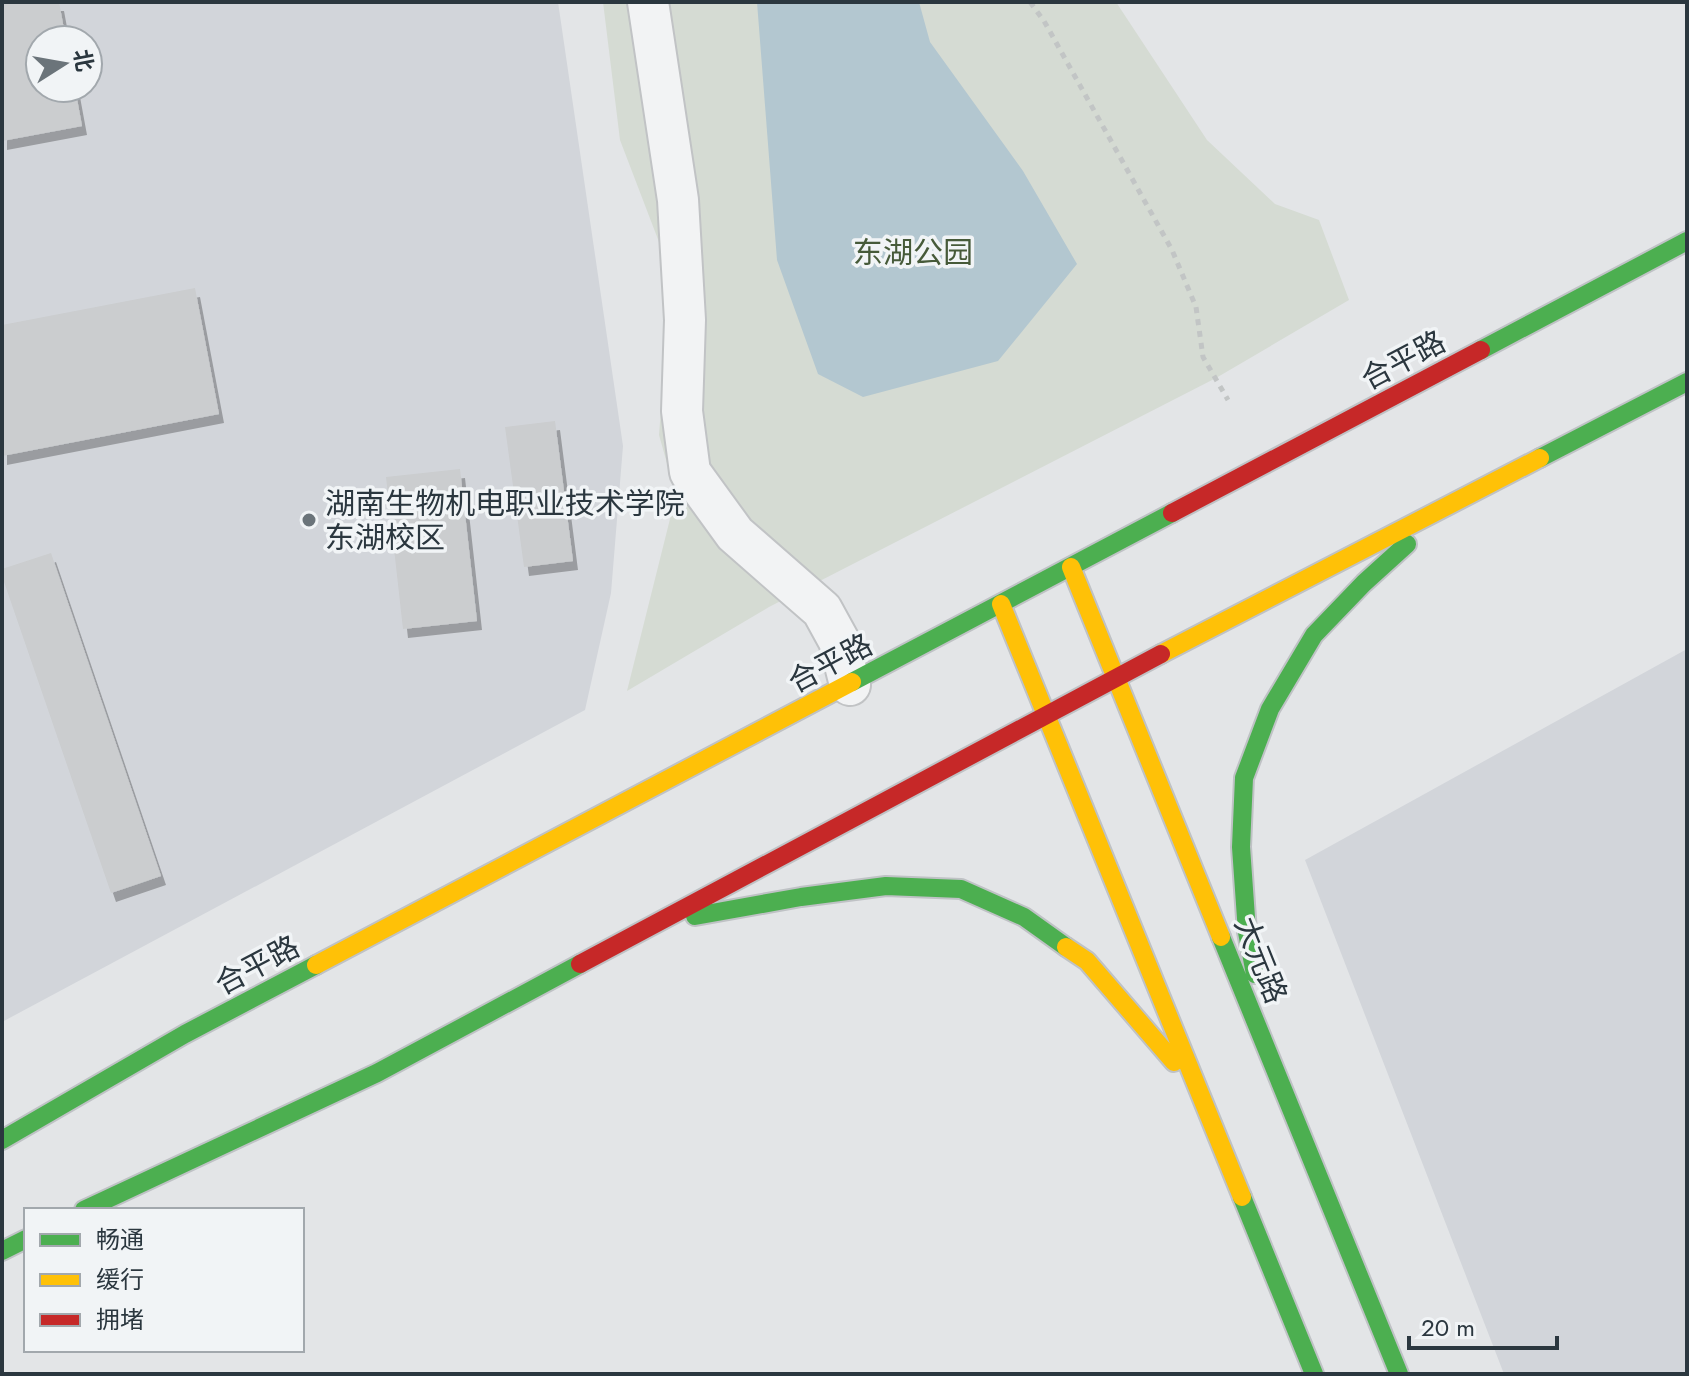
<svg xmlns="http://www.w3.org/2000/svg" width="1689" height="1376" viewBox="0 0 1689 1376" font-family="Jost,'Noto Sans SC',sans-serif">
  <defs>
    <filter id="shadow"><feDropShadow dx="5" dy="9" stdDeviation="0" flood-color="#0004"/></filter>
  </defs>
  <rect width="100%" height="100%" fill="#e3e5e7"/>
  <path fill="#d2d5da" fill-rule="evenodd" d="M2 2H558L623 446 611 593 585 710 2 1022ZM40 40H88V88H40Z
    M1687 649V1374H1504L1305 860Z"/>
  <path fill="#d5dbd3" d="M603 2H1116L1207 140 1275 204 1319 220 1349 300 1216 378 769 607 627 691 676 495 659 435 667 331 659 242 620 140Z"/>
  <path fill="#b3c7d0" d="M757 2H919L930 42 1023 171 1077 264 998 361 863 397 818 374 777 260Z"/>
  <path fill="#cbcdcf" filter="url(#shadow)" d="M2 2H59L66 40H40V88H75L82 126 2 141Z
    M195 288 219 414 2 456V325Z
    M555 421 573 561 524 567 505 427Z
    M460 469 477 621 403 629 386 477Z
    M51 553 161 876 111 893 2 576V569Z"/>
  <g fill="none" stroke-linecap="round" stroke-linejoin="round">
    <defs>
      <path id="street" d="M648 2 678 200 685 320 682 411 690 472 735 534 822 610 839 641 850 685"/>
      <path id="fast" d="M1481 350 1687 241
        M1540 458 1687 382
        M852 682 1172 513
        M695 916 801 897 886 886 961 889 1024 917 1066 947
        M1221 937 1399 1374
        M1255 974 1247 932 1241 847 1244 778 1270 709 1314 635 1364 583 1407 544
        M2 1140 185 1034 316 965
        M1242 1197 1314 1374
        M84 1210 377 1073 580 964
        M2 1251 26 1239"/>
      <path id="slow" d="M1071 567 1221 937
        M1001 604 1242 1197
        M1161 654 1540 458
        M1066 947 1087 961 1174 1062
        M316 965 852 682"/>
      <path id="jam" d="M1172 513 1481 350
        M580 964 1161 654"/>
    </defs>
    <use href="#street" stroke="#c1c3c5" stroke-width="44"/>
    <use href="#fast" stroke="#bfc2c5" stroke-width="22"/>
    <use href="#slow" stroke="#bfc2c5" stroke-width="22"/>
    <use href="#jam" stroke="#bfc2c5" stroke-width="22"/>
    <path stroke="#c2c5c5" stroke-width="5" stroke-dasharray="6 6" stroke-linecap="butt" d="M1030 2 1044 21 1172 250 1196 307 1203 357 1228 400"/>
    <use href="#street" stroke="#f2f3f4" stroke-width="40"/>
    <use href="#fast" stroke="#4caf50" stroke-width="18"/>
    <use href="#slow" stroke="#ffc107" stroke-width="18"/>
    <use href="#jam" stroke="#c62828" stroke-width="18"/>
  </g>
  <circle fill="#6b747a" stroke="#f1f4f6" stroke-width="3" cx="309" cy="520" r="8"/>
  <g text-anchor="middle" dominant-baseline="central" stroke-width="7" stroke-linejoin="round" paint-order="stroke">
    <g font-size="30" fill="#465a39" stroke="#f1f4f6">
      <text x="913" y="252">东湖公园</text>
    </g>
    <g font-size="30" fill="#2b373f" stroke="#f1f4f6">
      <text transform="translate(1403 360) rotate(-28)">合平路</text>
      <text transform="translate(830 663) rotate(-28)">合平路</text>
      <text transform="translate(1261 960) rotate(68)">大元路</text>
      <text transform="translate(257 965) rotate(-28)">合平路</text>
    </g>
    <g font-size="30" fill="#2b373f" stroke="#f1f4f6" text-anchor="start">
      <text x="325" y="503">湖南生物机电职业技术学院<tspan x="325" dy="34">东湖校区</tspan></text>
    </g>
  </g>
  <rect width="1689" height="1376" fill="none" stroke="#2b373f" stroke-width="8"/>
  <rect x="24" y="1208" width="280" height="144" fill="#f1f4f6" stroke="#a2a8ad" stroke-width="2"/>
  <rect x="40" y="1234" width="40" height="12" fill="#4caf50" stroke="#a2a8ad" stroke-width="2"/>
  <text x="96" y="1248" font-size="24" fill="#2b373f">畅通</text>
  <rect x="40" y="1274" width="40" height="12" fill="#ffc107" stroke="#a2a8ad" stroke-width="2"/>
  <text x="96" y="1288" font-size="24" fill="#2b373f">缓行</text>
  <rect x="40" y="1314" width="40" height="12" fill="#c62828" stroke="#a2a8ad" stroke-width="2"/>
  <text x="96" y="1328" font-size="24" fill="#2b373f">拥堵</text>
  <g transform="translate(64 64) rotate(79)"><circle r="38" fill="#f1f4f6" stroke="#a2a8ad" stroke-width="2"/>
  <path d="M0-6L14 30L0 20L-14 30Z" fill="#6b747a"/>
  <text y="-12" font-size="22" font-weight="bold" text-anchor="middle" fill="#2b373f">北</text>
  </g>
  <path d="M1409 1336v12h148v-12" fill="none" stroke="#2b373f" stroke-width="4"/>
  <text x="1421" y="1336" font-size="24" fill="#2b373f" stroke="#f1f4f6" stroke-width="6" paint-order="stroke">20 m</text>
</svg>
